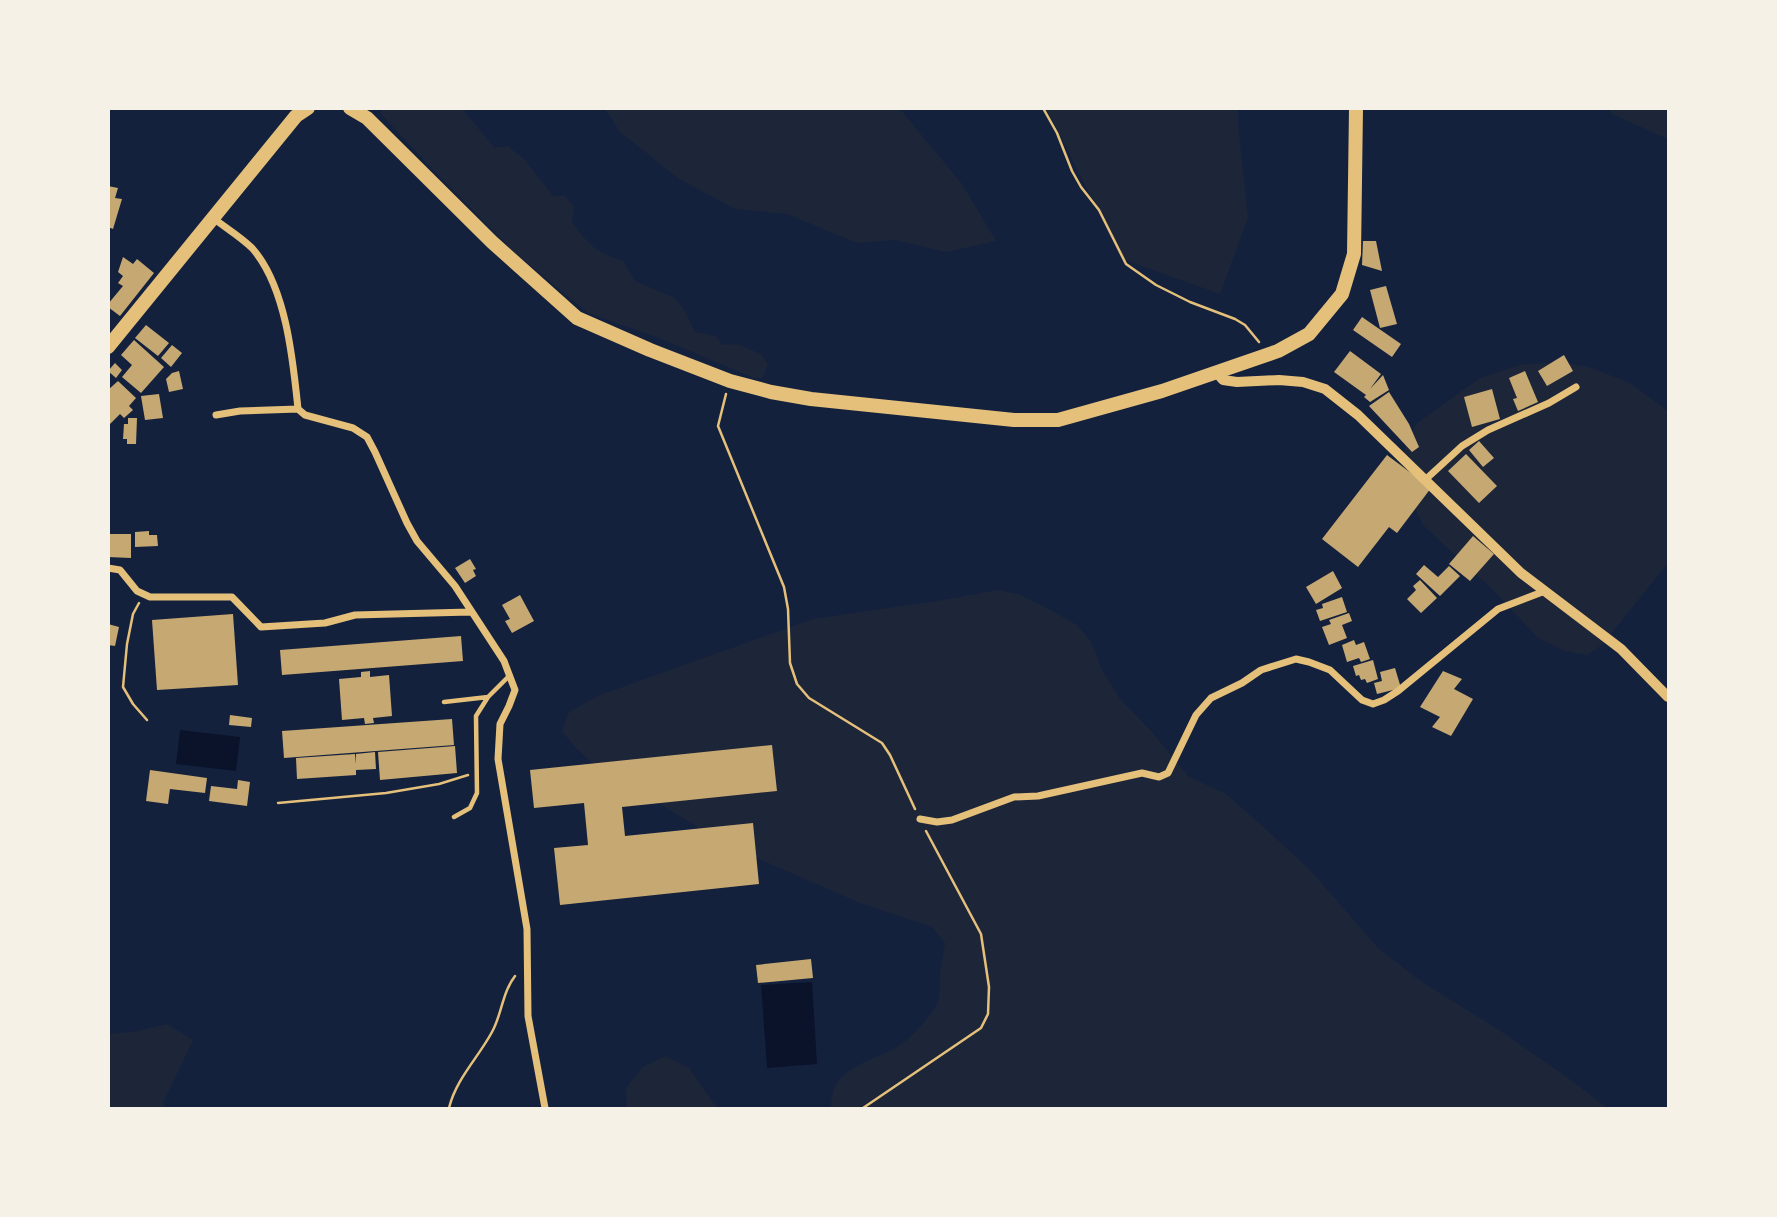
<svg xmlns="http://www.w3.org/2000/svg" width="1777" height="1217" viewBox="0 0 1777 1217" font-family="'DejaVu Sans',sans-serif">
  <rect width="100%" height="100%" fill="#14213d"/>
  <path fill="#1d2539" d="M382 109H465V113C476 124 484 136 495 148L508 146 525 160 553 196H565L574 206 572 222C588 244 596 253 623 261L635 281 675 298 683 308 695 332 716 336 722 345 737 344 761 354 768 365 762 378H754L659 338 588 313 515 253 435 172 381 114Z
    M605 109H900L962 184 996 241 946 252 895 240 857 243 787 214 735 209 679 179 620 132Z
    M1041 109H1238V124L1248 218 1220 294 1122 259 1054 123Z
    M1608 109H1668V139L1614 115Z
    M1558 362 1589 367 1630 383 1668 411V563L1602 645 1587 655 1565 651 1537 637 1496 593 1424 526 1404 489 1399 462 1416 424 1480 378 1520 365Z
    M997 590 1018 594 1043 606 1077 625 1091 642 1102 670 1120 699 1152 732 1188 776 1226 794 1268 831 1311 871 1378 948 1419 980 1499 1030 1571 1080 1607 1108H831C830 1067 868 1064 897 1047 910 1039 932 1016 938 1002 941 995 939 984 940 975 941 964 944 954 945 943L932 927 860 903 748 854 701 829 645 795 604 774 576 748 562 731 569 712 600 695 813 619 949 599Z
    M167 1024 193 1040 163 1103 165 1108H109V1034L138 1031Z
    M665 1056 689 1068 717 1108H627L626 1088 643 1067Z"/>
  <path fill="#0b132b" d="M180 730 240 737 236 771 176 764Z
    M812 982 817 1064 767 1068 761 985Z"/>
  <path fill="#c6a872" d="M108 186 118 188 115 198 122 199 113 229 108 227Z
    M1363 241H1376L1382 271 1362 265Z
    M123 257 133 264 137 259 154 273 120 316 108 307V304L123 286 118 283 123 276 118 272Z
    M1386 286 1397 324 1380 328 1370 290Z
    M1362 317 1401 344 1392 357 1353 330Z
    M146 325 169 343 158 356 135 338Z
    M134 340 164 367 141 393 122 377 132 365 121 355Z
    M172 345 182 353 171 367 161 358Z
    M1350 351 1381 374 1370 389 1383 375 1389 390 1370 402 1364 397 1366 395 1334 372Z
    M1564 355 1573 371 1547 386 1538 371Z
    M115 363 122 370 116 378 108 371Z
    M179 371 183 389 169 392 166 379 172 373Z
    M1525 371 1538 402 1518 411 1513 399 1517 398 1509 378Z
    M118 381 136 398 129 406 133 410 124 418 120 414 108 426V390Z
    M1492 389 1500 419 1472 427 1464 397Z
    M1389 392 1409 424 1419 447 1412 452 1369 406Z
    M159 394 163 418 145 420 141 396Z
    M128 418H137L136 444H127V439H123L124 424H128Z
    M1479 441 1494 458 1483 467 1469 450Z
    M1466 454 1497 486 1479 503 1448 471Z
    M1387 455 1431 488 1397 533 1389 527 1358 567 1322 539Z
    M149 531V535H157L158 546 135 547V532Z
    M108 534H131V558L108 557Z
    M1473 536 1494 554 1470 581 1449 564Z
    M470 559 476 569 473 570 476 576 465 583 455 568Z
    M1424 565 1438 577 1449 566 1460 576 1440 596 1416 574Z
    M1333 571 1342 588 1316 604 1306 587Z
    M1420 580 1437 598 1421 613 1407 599 1416 590 1413 586Z
    M520 595 534 621 512 633 505 621 510 619 502 605Z
    M1342 597 1347 612 1320 621 1316 610 1323 608 1322 604Z
    M1349 613 1352 621 1342 625 1347 638 1329 645 1322 627 1331 624 1329 620Z
    M233 614 238 685 157 690 152 620Z
    M108 624 119 627 115 646 108 645Z
    M461 636 463 661 282 675 280 650Z
    M1354 640 1356 645 1364 642 1370 659 1361 662 1359 658 1347 662 1342 645Z
    M1373 660 1378 679 1367 683 1365 679 1361 680 1359 675 1356 676 1353 666Z
    M1395 668 1401 688 1377 694 1374 683 1382 681 1380 672Z
    M370 671V677L389 675 392 716 373 718 374 723 365 724 364 718 342 720 339 679 361 677V672Z
    M1443 671 1462 679 1454 689 1473 699 1451 736 1432 727 1440 717 1420 707Z
    M230 715 252 718 251 727 229 725Z
    M452 719 454 745 284 758 282 731Z
    M772 745 777 791 622 807 625 836 753 823 759 884 560 905 554 848 588 845 584 803 534 808 530 770Z
    M455 746 457 773 380 780 378 752Z
    M375 752 376 769 356 770V775L297 779 296 758 355 754 356 764V754Z
    M150 770 207 778 205 793 170 789 168 804 146 801Z
    M238 780 250 782 247 806 209 801 211 786 237 789Z
    M811 959 813 978 758 983 756 965Z"/>
  <g fill="none" stroke-linecap="round" stroke-linejoin="round">
    <path stroke="#e5c07b" stroke-width="2.5" d="M1043 108 1057 133 1072 171 1081 187 1099 210 1126 264 1156 285 1190 302 1235 319 1245 325 1259 342
      M726 394 718 426 784 587 788 609 790 663 797 684 809 698 882 743 890 755 915 809
      M139 603 133 614 127 644 123 687 133 704 147 720
      M278 803 386 793 439 784 468 775
      M449 1108C456 1079 478 1058 492 1032 502 1014 502 993 515 976
      M863 1108 981 1028 988 1014 989 987 981 934 926 831"/>
    <path stroke="#e5c07b" stroke-width="4.5" d="M444 702 488 697
      M454 817 470 808 477 793 476 716 488 697 509 676"/>
    <path stroke="#e5c07b" stroke-width="7" d="M213 218C226 228 241 237 252 248 286 286 293 360 298 409L305 415 353 428 367 437 375 452 407 523 417 541 455 586 504 661 515 690 509 706 500 724 498 759 527 929 528 1016 545 1108
      M216 415 240 411 298 409
      M1425 480 1462 446 1488 430 1549 403 1576 387
      M108 568 120 570 137 591 150 597H232L261 627 325 623 355 615 470 612
      M920 819 937 822 952 820 1014 797 1038 796 1142 773 1159 777 1168 773 1196 715 1211 698 1242 683 1261 670 1296 659 1309 662 1330 670 1362 700 1373 704 1384 700 1398 691 1498 609 1545 591"/>
    <path stroke="#e5c07b" stroke-width="10" d="M1216 372 1223 380 1237 382 1279 380 1303 382 1325 389 1358 415 1521 573 1621 649 1668 697"/>
    <path stroke="#e5c07b" stroke-width="14" d="M350 108 367 118 492 242 577 318 650 350 730 381 771 392 811 399 1014 420H1058L1162 391 1278 351 1309 334 1342 294 1354 254 1356 108
      M108 347 296 116 308 108"/>
  </g>
  <rect width="1777" height="1217" fill="none" stroke="#f6f1e7" stroke-width="220"/>
</svg>
